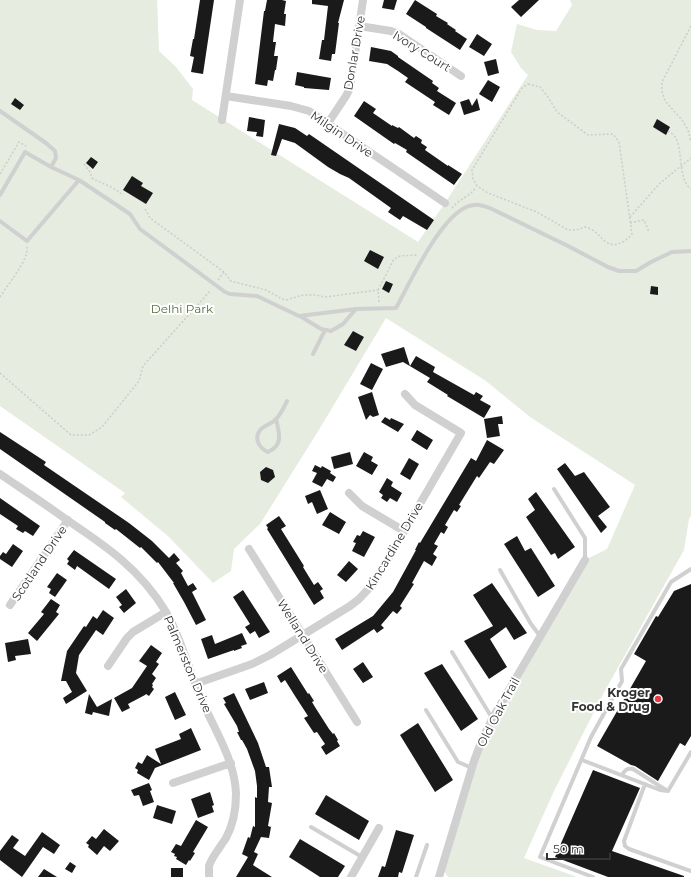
<svg xmlns="http://www.w3.org/2000/svg" width="691" height="877" viewBox="0 0 691 877" font-family="Montserrat,sans-serif">
  <rect width="100%" height="100%" fill="#fff"/>
  <path fill="#e6ecdf" d="M0 0H157L159 51 176 67 193 89 192 100 418 242 445 203 528 75 521 68 511 52 517 24 537 30 556 31 572 5 570 0H691V516L689 519 684 550 602 696 554 791 524 858 577 877H448L442 868 482 740 585 560 607 549 635 485 530 417 486 381 386 318 317 433 260 524 234 549 231 571 213 583 169 537 121 497 125 493 0 406Z"/>
  <path fill="#1a1a1a" d="M200 0H214L203 74 191 72 194 57 190 56 193 39H194Z
    M267 0H282L286 1 284 14H286L285 26 275 24 273 42H276L274 56H278L276 70H275L273 81 268 80 267 86 255 84 264 11H265Z
    M312 0H344L338 23H339L335 54H332L331 61 319 59 322 40H324L328 6 312 4Z
    M384 0H397L394 10 382 8Z
    M415 0 437 14 436 16 448 23 447 24 456 30 455 31 467 39 460 50 426 28V27L406 14Z
    M519 0H539L521 17 511 7Z
    M477 34 492 44 484 56 469 47Z
    M371 47 391 51 398 56V57L433 81 432 83 439 88 437 91 456 103 449 115 433 105 435 102 405 82 408 78 398 71 387 64 369 61Z
    M496 59 499 73 488 76 484 62Z
    M297 72 331 78 329 90 304 88V87L295 85Z
    M488 80 500 87 492 102 479 94Z
    M15 98 24 105 20 110 11 104Z
    M477 98 480 110 464 115 460 102 469 99 472 106Z
    M364 101 376 109 373 113 392 126V125L398 128 399 127 414 138 416 136 422 140 421 143 427 147 425 150 448 166V165L462 174 454 185 406 152 407 150 395 143 394 144 354 116Z
    M249 117 265 120 263 137 256 136 257 132 247 131Z
    M657 119 670 127 666 135 653 127Z
    M279 124 295 128 307 136 309 134 434 220 427 230 403 216 400 220 388 212 391 208 349 178 340 174 328 167 295 143 282 139 276 156 271 155Z
    M91 157 98 162 93 169 86 163Z
    M132 176 143 183 141 186 153 193 146 204 123 190Z
    M370 250 384 257 378 269 364 261Z
    M386 281 393 284 389 293 382 289Z
    M651 286 658 287V295L650 294Z
    M353 331 364 337 356 351 344 345Z
    M404 347 410 366 416 356 435 367 433 372 474 395 476 392 483 396 480 400 491 406 484 418 447 396 448 395 427 382 430 378 403 362 386 367 381 354Z
    M371 363 383 369 372 390 360 384Z
    M372 392 379 415 373 417 370 415 366 420 358 397Z
    M502 416 503 424H498L500 436 487 438 484 419Z
    M385 417 390 420 391 418 404 424 398 432 381 422Z
    M417 430 433 440 427 450 411 440Z
    M0 432 46 462 44 465 129 523 152 541 169 558 174 553 180 560 176 563 183 571 181 573 188 586 193 583 197 589 192 592 206 620 196 625 184 602 173 583H174L158 562 157 563 141 547 140 548 116 529 115 530 105 523V522L0 449Z
    M487 440 504 450 494 464 490 462 479 478 477 476 459 505 461 506 457 512 454 510 445 525 448 527 444 534 441 532 434 544 438 546 433 554 437 557 432 566 424 561 412 583 414 584 400 606 402 608 397 614 393 611 381 625 384 628 377 633 374 629 342 650 335 639 373 616 393 592 416 550H415L419 542 420 543 471 458 476 461Z
    M350 452 353 464 334 469 331 457Z
    M364 452 373 457 371 461 378 465 372 475 356 466Z
    M409 458 419 464 410 480 400 474Z
    M565 463 575 476 584 472 610 507 598 516 607 527 601 533 557 469Z
    M315 465 321 468 322 466 331 471 330 473 336 477 333 482 327 479 322 487 312 482 317 473 312 471Z
    M266 467 273 470 275 477 268 483 261 480 260 472Z
    M387 478 393 482 391 486 402 493 397 502 390 498 387 502 381 498 383 495 379 492Z
    M320 490 328 509 317 514 312 502 308 504 305 496Z
    M536 492 575 547 558 559 555 553 551 555 526 517 535 510 528 499Z
    M0 498 40 526 33 536 25 531 23 533 16 529 18 526 0 514Z
    M330 512 346 522 339 534 322 525Z
    M279 516 286 526 281 529 304 566 303 567 314 585 318 582 323 589 320 591 324 598 314 605 267 529 268 528 266 525Z
    M363 531 375 537 364 557 352 551 356 543 353 542 357 535 360 536Z
    M517 536 525 551 531 548 555 586 538 597 504 544Z
    M13 544 23 551 12 567 0 559V556L3 552 6 554Z
    M74 550 116 579 109 589 77 566 75 570 67 564 69 561 67 559Z
    M349 561 358 569 346 582 337 575Z
    M57 573 67 580 55 597 49 593 51 589 47 587Z
    M492 583 527 633 514 640 506 627 490 639 507 667 489 679 464 641 493 626 473 595Z
    M691 584V736L685 746 680 743 658 781 635 766 631 765 597 746 646 661 634 654 656 616 658 617 674 591Z
    M126 589 136 603 124 613 119 607 122 605 116 597Z
    M243 590 270 632 259 638 255 631 250 634 245 627 250 624 233 597Z
    M51 599 60 605 56 612 59 614 37 641 28 633 44 614 41 612Z
    M103 610 114 618 103 635 96 630 79 655 76 673 87 691 66 704 63 698 72 692 66 681H61L67 651 84 626 86 627 93 616 97 619Z
    M242 633 247 644 241 646 242 648 234 651V650L208 659 201 639 212 635 215 644Z
    M28 639 31 654 15 656 16 660 8 662 5 643Z
    M151 645 162 653 156 662 159 664 152 674 156 678 152 684 153 685 152 687 154 689 149 696 146 694 145 695 128 704 130 708 122 712 114 698 132 688 147 666 139 661Z
    M363 662 373 677 363 683 353 669Z
    M442 664 478 719 461 731 424 673Z
    M291 667 308 694 309 693 314 701 312 702 315 707 329 729 333 734 334 733 338 740 337 741 340 746 326 755 321 747 325 744 317 732 314 733 304 718 308 716 295 696 285 680 281 683 277 676Z
    M264 682 268 693 250 700 245 689Z
    M175 692 186 715 175 720 165 697Z
    M234 693 258 743 266 767H269L272 787H269L268 802 272 803 268 826 271 827 269 838 261 837 254 852 258 854 253 865 272 877H236L248 857 242 854 248 837 250 838 253 826 255 827V797L257 798V786L255 771 247 749 242 740H241L237 732H239L237 726 224 704 226 703 223 698Z
    M89 694 97 707 112 699 109 716 93 712 92 715 85 713Z
    M418 723 453 780 435 792 400 735Z
    M191 728 201 750 155 768 149 780 137 773 138 770 135 768 138 762 142 764 147 755 161 764 155 749 181 739 179 734Z
    M593 770 640 788 612 851 684 876V877H608L555 857Z
    M149 783 152 790 150 791 154 802 143 806 139 795 134 796 131 790Z
    M210 792 214 805 212 806 214 812 198 818 191 799Z
    M326 795 369 821 359 840 315 814Z
    M157 805 176 811 172 824 153 818Z
    M196 820 208 827 193 852 195 853 190 861 189 860 186 865 176 859 177 857 174 856 175 854 171 852 176 844 181 846Z
    M104 829 119 841 110 851 104 846 97 855 88 847 89 845 86 843 92 836 96 839Z
    M396 830 414 835 402 873 399 872 398 877H378L382 866 385 867Z
    M42 832 60 845 54 854 43 847 22 877 0 860V851L12 835 19 840 13 848 25 856Z
    M300 839 345 866 338 877H320L289 857Z
    M70 862 76 866 72 873 65 869Z
    M171 868H183V877H171Z
    M44 869 57 877H38Z"/>
  <g fill="none" stroke-linecap="round" stroke-linejoin="round">
    <path stroke="#cdcdcd" stroke-width="1.5" stroke-dasharray="2 2" stroke-linecap="butt" d="M691 26 662 82V91L665 101 682 120 688 130 691 142
      M528 84 540 87 548 97 557 112 588 135 613 134 619 142 632 234C626 242 615 248 606 242 598 236 597 230 585 227L576 230H568L537 212 488 193 477 186 473 179 472 170 522 88Z
      M668 131C671 133 674 135 676 138 683 152 678 180 691 189
      M84 164 90 172 92 178C102 184 113 186 121 194
      M0 174 19 142 26 146
      M452 208C459 199 471 196 476 187
      M145 209 150 218 224 272 231 281 266 290 282 299 286 300 303 295H316L325 297 378 290
      M630 217 660 183 691 158
      M630 223 644 220 649 232
      M218 280 224 272
      M0 297C7 285 29 260 27 247
      M379 302 378 290 394 259 400 256 417 255
      M0 373 71 435H89L102 427 139 381 143 366 211 290"/>
    <path stroke="#d0d0d0" stroke-width="4" d="M0 111 46 143 55 151 56 158 51 167
      M0 195 25 152 51 167 79 180 130 214 140 229 225 292 230 294 257 296 299 316 356 309 396 308C410 283 444 207 474 205 480 204 487 207 492 209L568 246 608 267 619 271H636L651 262 672 252 691 251
      M0 221 27 241 79 180
      M300 316 321 329 331 331 343 324 356 309
      M313 354 325 330
      M276 419C279 433 284 445 268 452 259 448 253 438 261 429 265 425 271 424 275 420 280 416 284 407 287 401
      M554 489 585 538V560
      M500 570 531 624 540 636
      M452 652 492 718
      M426 710 458 762 472 768
      M582 760 660 790 668 791
      M622 775C625 770 627 768 633 769L666 790
      M645 784 624 841 625 846 629 849 691 871
      M668 791 691 752
      M311 827 362 857
      M416 877 427 845
      M593 877 540 857 591 737 622 681 621 669 671 582 691 569"/>
    <path stroke="#d0d0d0" stroke-width="8" d="M359 26 391 31 399 34 461 76
      M226 96 291 106 309 111 445 203
      M222 120 240 0
      M328 123 346 96 350 88 363 0
      M0 474C22 489 45 504 67 520 106 546 141 570 166 612 182 639 189 672 202 701 215 730 235 761 236 794 236 809 233 825 226 838 221 846 211 858 209 866 209 869 209 873 209 876
      M349 493 362 506 404 531
      M249 549 357 722
      M10 605 68 520
      M108 666 127 638 133 632 166 612
      M195 684 252 664 270 655 350 606 359 599 374 583 461 433 415 405 405 394
      M173 783 231 763
      M351 877 379 828
      M439 877 474 761 482 740 492 719 585 560"/>
  </g>
  <circle fill="#e63946" stroke="#fff" stroke-width="1.5" cx="658" cy="699" r="4"/>
  <g text-anchor="middle" dominant-baseline="central" stroke-width="4" stroke-linejoin="round" paint-order="stroke">
    <g font-size="12" fill="#333" stroke="#fff">
      <text transform="translate(422 51) rotate(32)">Ivory Court</text>
      <text transform="translate(354 53) rotate(-80)">Donlar Drive</text>
      <text transform="translate(342 134) rotate(34)">Milgin Drive</text>
      <text transform="translate(394 546) rotate(-59)">Kincardine Drive</text>
      <text transform="translate(39 563) rotate(-56)">Scotland Drive</text>
      <text transform="translate(303 636) rotate(58)">Welland Drive</text>
      <text transform="translate(188 664) rotate(67)">Palmerston Drive</text>
      <text transform="translate(498 712) rotate(-62)">Old Oak Trail</text>
    </g>
    <g font-size="12" fill="#56703f" stroke="#fff">
      <text x="182" y="308">Delhi Park</text>
    </g>
    <g font-size="12" font-weight="bold" fill="#333" stroke="#fff" text-anchor="end">
      <text x="650" y="692">Kroger<tspan x="650" dy="14">Food &amp; Drug</tspan></text>
    </g>
  </g>
  <path d="M547 853v6h63v-6" fill="none" stroke="#333333" stroke-width="2"/>
  <text x="553" y="853" font-size="12" fill="#333333" stroke="#ffffff" stroke-width="3" paint-order="stroke">50 m</text>
</svg>
